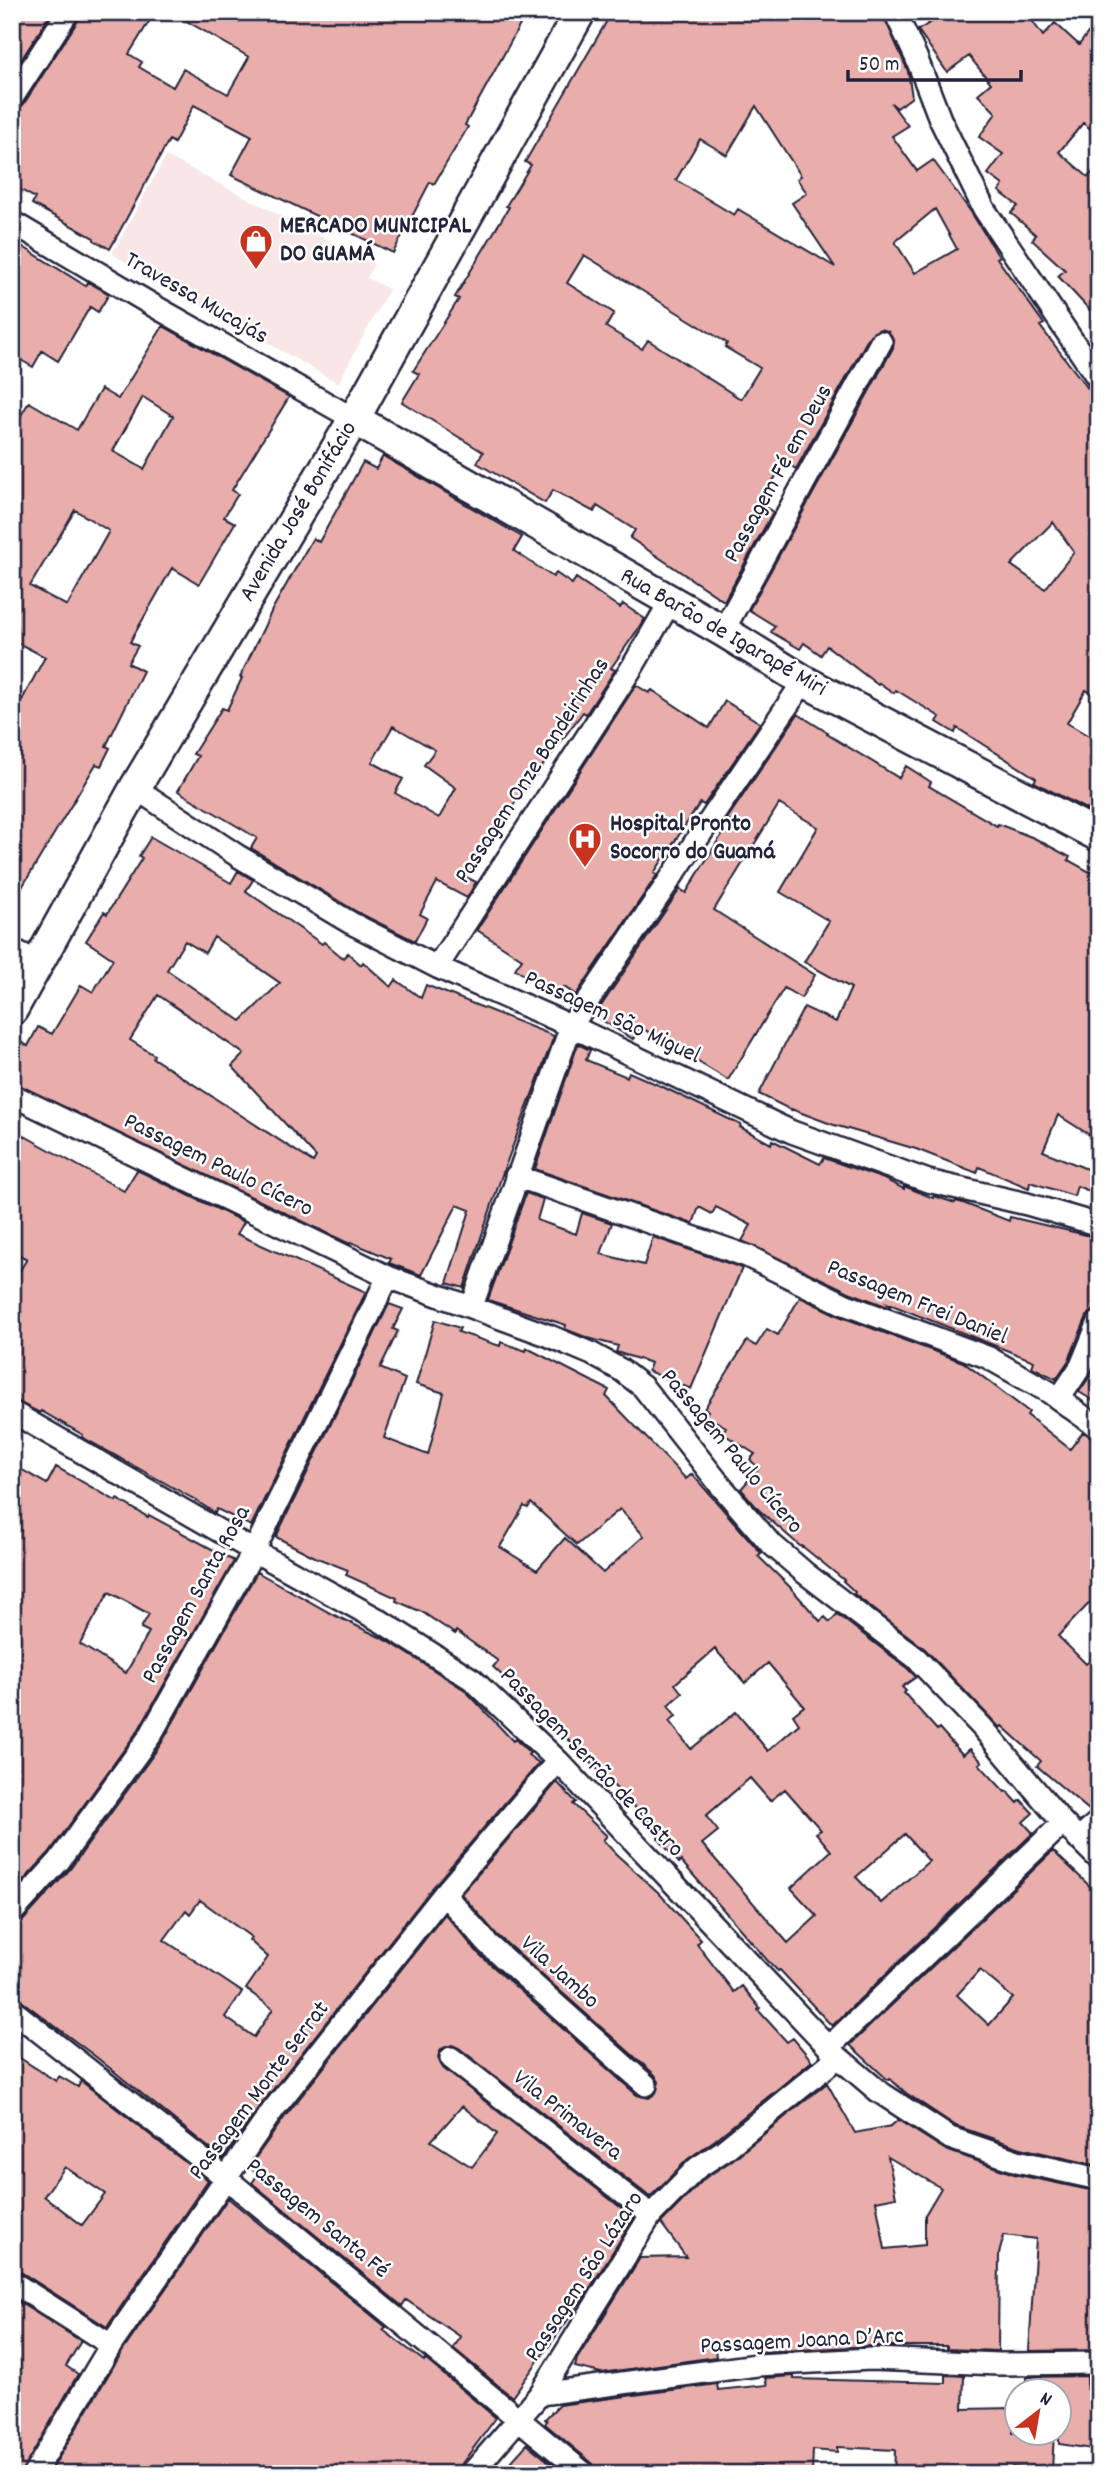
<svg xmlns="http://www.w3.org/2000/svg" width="1111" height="2486" viewBox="0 0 1111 2486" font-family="Dekko,sans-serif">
  <rect width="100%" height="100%" fill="#fff"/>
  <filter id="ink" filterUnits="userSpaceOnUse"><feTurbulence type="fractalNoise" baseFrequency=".0143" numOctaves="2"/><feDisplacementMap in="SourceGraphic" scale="14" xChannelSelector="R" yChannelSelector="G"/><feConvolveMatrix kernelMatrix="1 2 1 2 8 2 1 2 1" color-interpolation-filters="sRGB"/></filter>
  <g filter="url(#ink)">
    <path fill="#f8e7e6" d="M166 156 374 264 367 278 389 289 338 383 112 254Z"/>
    <path fill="#e9aeab" stroke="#22223b" stroke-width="2" fill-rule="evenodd" d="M18 12H52L12 74V22Z
      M81 12H155L129 54 142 62 139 67 173 87 183 69 228 94 249 57 171 12H527L465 125 468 127 434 184 430 182 393 253 231 175 252 136 194 105 174 143 169 140 110 249 94 240V238L32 204 35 198 12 185V111L23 105 79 19Z
      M612 12H882L908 71 912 97 897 108 891 103 908 126 892 136 917 171 933 160 971 212 999 257 997 258 1044 324 1040 326 1099 403V698L1086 690 1067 723 1099 742V816L1034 782 1036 778 957 728 955 733 937 722 940 717 896 690 894 693 879 683 878 685 827 646 821 655 804 643 800 649 771 632 775 626 749 610 893 348 894 341 888 331 880 329 870 335 796 469 785 462 759 503 773 512 724 601 630 538 635 530 597 506 594 512 553 490 545 503 477 463 483 452 402 402 419 374 413 371 459 299 455 297 509 207 506 206 531 165 525 162ZM756 106 801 176 797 179 807 193 792 203 835 267 738 209 734 215 676 180 700 139 727 155ZM935 209 957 249 915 273 895 242ZM584 255 727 343 725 347 760 368 741 399 648 340 642 349 606 327 614 313 567 283ZM1053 522 1074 552 1045 589 1011 565Z
      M927 12H1026L1043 36 1055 23 1079 45 1099 18V136L1083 123 1059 152 1088 177 1099 166V320L1058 276 1065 270 1032 240 1036 235 1011 213 1018 206 999 191 1003 185 988 174 1003 154 979 137 996 113 978 94 991 83 969 56 947 72 918 30 933 21Z
      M12 240 86 286 88 282 109 294 98 312 90 307 58 361 42 351 33 367 12 355Z
      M163 326 289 397 232 490 238 494 224 517 235 523 199 584 172 568 130 642 138 646 128 663 143 671 106 746 110 748 101 766 96 764 12 904V695L22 700 45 657 12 640V430L29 402 77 430 101 389 118 399ZM143 397 173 416 144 469 113 451ZM75 510 109 531 67 606 30 586Z
      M383 456 522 537 514 551 553 577 556 573 572 584 576 578 620 608 623 604 645 619 611 668 615 670 586 714 583 712 491 835 466 877 476 882 467 898 437 882 420 914 427 918 415 941 357 912 251 848 257 838 178 791 198 756 193 754 222 708 227 710 242 678 240 677 273 608 313 538 319 542 363 462 376 469ZM393 726 435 750 424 765 456 788 439 818 395 793 403 779 372 762Z
      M636 685 649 693 652 690 709 728 725 701 760 723 704 805 700 803 654 873 657 875 576 995 564 987 558 997 515 969 522 959 477 930Z
      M798 714 828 733 827 734 899 778 906 766 931 782 929 786 997 826 998 824 1034 838 1070 857 1068 860 1099 877V1141L1058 1115 1043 1151 1099 1174V1195L1077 1186 1074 1196 1030 1182 1029 1188 979 1167 977 1173 916 1149 831 1124 791 1109V1110L759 1094 804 1007 836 1022 851 988 804 962 829 921 780 892 818 827 779 804 714 910 815 975 801 998 784 988 728 1080 640 1027 633 1039 600 1019 604 1012 599 1009 680 889 686 893 730 821 727 819Z
      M151 837 231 883 238 871 253 880 246 891 322 944 324 942 343 958 348 953 361 965 363 962 391 987 396 980 421 998 426 985 554 1036 503 1172 464 1288 447 1283 470 1210 457 1205 421 1275 389 1263 391 1259 351 1242 350 1244 12 1082V1058L21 1042 28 1046 38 1027 52 1034 81 985 93 992 113 959 86 941 104 912 107 914 142 858 139 856ZM214 937 280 983 241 1021 167 970 185 941 205 953ZM158 995 244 1054 232 1066 316 1157 313 1162 153 1058 154 1055 130 1040Z
      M578 1044 590 1050 586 1060 627 1077 629 1072 663 1087 741 1125 740 1127 771 1144 772 1140 820 1164 824 1158 884 1179 904 1189V1186L933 1198 934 1196 955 1203 956 1201 963 1203 1009 1221 1010 1217 1099 1238V1309L1092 1311 1087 1316 1069 1360 1056 1379 1032 1367 1034 1361 887 1303 891 1308 849 1292 742 1241 751 1225 716 1207 712 1214 699 1207 693 1224 535 1169Z
      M12 1129 124 1191 137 1170 244 1222 237 1234 366 1292 251 1526 217 1509 215 1513 192 1498 82 1437 83 1435 41 1411 40 1413 12 1399V1283L27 1259 12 1251Z
      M526 1193 543 1199 537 1220 576 1234 582 1213 612 1223 601 1254 644 1265 653 1237 742 1268 691 1389 648 1371 651 1363 616 1352 618 1346 588 1338 565 1329 566 1325 488 1300Z
      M800 1297 839 1316 963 1362 1029 1412 1027 1415 1070 1449 1083 1432 1099 1441V1593L1058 1636 1086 1664 1099 1653V1798L1089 1810 1037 1766 1041 1761 1002 1726 1000 1728 925 1649 854 1594 855 1592 843 1581 844 1580 802 1546 801 1547 759 1510 741 1489 759 1468 750 1460 755 1454 722 1433 726 1427 705 1415 708 1411 704 1409 747 1341 756 1346 767 1329 778 1335Z
      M389 1304 403 1309 393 1329 398 1331 380 1368 405 1379 384 1438 428 1455 444 1393 416 1384 435 1320 460 1328 458 1332 500 1346 501 1342 526 1351 527 1348 609 1390 606 1396 686 1479 692 1474 761 1553 758 1556 789 1586 820 1621 825 1617 830 1622 837 1614 907 1668 916 1677 902 1687 906 1691 904 1693 937 1730 939 1728 963 1755 970 1749 982 1762 979 1764 1005 1792 1007 1791 1018 1803 1021 1800 1033 1813 1023 1822 1033 1833 832 2026 780 1970 778 1971 767 1960 681 1861 679 1863 658 1838 661 1834 566 1737 532 1705 533 1704 493 1667 498 1661 456 1631 455 1634 422 1612 396 1601 397 1598 346 1575 348 1570 315 1557 276 1537ZM531 1503 577 1545 620 1509 644 1536 603 1573 565 1538 537 1570 500 1547 524 1506 528 1508ZM715 1649 745 1683 768 1663 804 1706 793 1715 799 1724 768 1751 736 1712 691 1749 669 1721 676 1716 668 1705 682 1693 675 1684ZM750 1778 770 1801 785 1789 821 1830 816 1833 831 1851 791 1888 817 1916 788 1943 702 1844 718 1831 706 1816ZM905 1834 929 1861 881 1903 856 1877Z
      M1099 1357V1404L1079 1392 1092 1373Z
      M12 1464 47 1484 56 1467 116 1501 117 1499 148 1517 149 1515 234 1561 139 1729 49 1853 12 1893ZM109 1592 149 1614 141 1628 149 1632 126 1673 80 1644Z
      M257 1572 332 1614 388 1641 465 1690 513 1741 515 1739 530 1753 528 1755 539 1763 434 1886 263 2102 223 2159 96 2057 20 2000 12 1997V1927L22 1922 70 1869 161 1744ZM200 1900 251 1937 249 1940 268 1957 246 1989 273 2009 254 2037 225 2017 242 1992 164 1940 186 1910 190 1914Z
      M557 1782 576 1802 573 1804 607 1836 603 1840 616 1854 659 1893 701 1940 697 1944 734 1992 742 1986 760 2008 758 2010 787 2042 793 2038 812 2061 715 2140 688 2159 650 2197 459 2048 452 2045 441 2049 438 2057 443 2068 634 2218 583 2299 512 2397 453 2348 461 2337 406 2300 402 2306 252 2183 258 2174 249 2167 284 2118 445 1914 479 1954 637 2095 649 2098 656 2093 659 2082 655 2075 497 1935 461 1894ZM462 2106 497 2134 472 2167 431 2141Z
      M1053 1851 1099 1895V2166L1021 2148 956 2126 906 2093 890 2079 888 2080 850 2045ZM980 1970 1013 1998 989 2025 957 1995Z
      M12 2027 21 2034 12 2048Z
      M12 2053 56 2081 59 2076 78 2087 81 2081 208 2180 107 2327 19 2271 12 2269ZM65 2167 105 2194 82 2225 44 2196Z
      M827 2083 855 2133 891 2126 898 2120 946 2150 1014 2174 1099 2192V2350L1029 2351 1036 2239 1004 2235 999 2254 998 2351 947 2349V2346H871L761 2352 759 2341 715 2348 716 2357 601 2373 575 2367 577 2359 640 2258 686 2257 661 2223 705 2178 731 2161ZM888 2157 941 2188 925 2215V2245L885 2249 876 2201 896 2197Z
      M228 2198 386 2327 383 2330 424 2361 425 2359 496 2418 454 2474H49L122 2352Z
      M12 2298 81 2341 66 2366 78 2374 21 2474H12Z
      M946 2375 964 2376 963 2409 1014 2408 1013 2433H1054L1052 2470 1012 2467V2474H894L895 2450 837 2447V2452L813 2450 812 2474H755L760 2467 713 2469 710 2474H598L593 2464 545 2424 547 2421 545 2419 559 2405 717 2384 718 2390 767 2385 765 2378 794 2376V2379L946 2383Z
      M1087 2376V2389L1099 2390V2450L1059 2444V2391H1026L1027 2377Z
      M527 2444 564 2474H500Z"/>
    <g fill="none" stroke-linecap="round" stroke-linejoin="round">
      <defs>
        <path id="minor" d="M895 12 916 57 940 119 984 209 1099 380
          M12 98 68 12
          M12 222 154 306 354 419
          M723 631 881 342
          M135 788 238 856 351 923 437 967 571 1026 792 1132 928 1181 1027 1204 1099 1225
          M12 949 39 963
          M437 967 633 666 670 602
          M12 1095 388 1277 547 1335 592 1354 621 1370 643 1387 721 1486 769 1542 805 1573 916 1658 982 1727 1063 1823 1099 1859
          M516 1176 747 1256 844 1304 987 1357 1049 1392 1099 1428
          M472 1306 571 1026 804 681
          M1059 1399 1081 1366 1099 1322
          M12 1412 254 1551 379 1620 473 1680 558 1761 838 2057 878 2091 950 2138 1017 2161 1099 2179
          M1078 1839 1099 1821
          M444 1894 488 1944 646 2085
          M12 1913 59 1861 150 1736 254 1551 388 1277
          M12 2010 226 2178 585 2474
          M829 2047 1063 1823
          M451 2058 651 2215
          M12 2282 111 2345
          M540 2394 651 2215 697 2168 723 2151 838 2057
          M34 2474 111 2345 273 2110 444 1894 558 1761
          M471 2474 540 2394 757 2365 871 2359 999 2364 1099 2363"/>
        <path id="secondary" d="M354 419 723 631 804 681 1099 836
          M12 1010 135 788 354 419 580 12"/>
      </defs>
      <use href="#minor" stroke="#22223b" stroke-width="26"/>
      <use href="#secondary" stroke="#22223b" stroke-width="35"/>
      <use href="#minor" stroke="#fff" stroke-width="21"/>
      <use href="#secondary" stroke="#fff" stroke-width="30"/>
    </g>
  </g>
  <defs>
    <symbol id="shop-pin" viewBox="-11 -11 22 30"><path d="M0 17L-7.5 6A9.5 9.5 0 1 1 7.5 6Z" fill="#c8321e" stroke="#fff"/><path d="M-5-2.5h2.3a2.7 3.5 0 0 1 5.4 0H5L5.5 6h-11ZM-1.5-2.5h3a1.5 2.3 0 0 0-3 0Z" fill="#fff"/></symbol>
    <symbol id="hospital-pin" viewBox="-11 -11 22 30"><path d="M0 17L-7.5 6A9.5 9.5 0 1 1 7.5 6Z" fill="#c8321e" stroke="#fff"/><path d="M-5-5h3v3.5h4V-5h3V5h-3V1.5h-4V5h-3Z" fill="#fff"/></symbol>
  </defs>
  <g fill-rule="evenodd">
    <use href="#shop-pin" x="237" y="222" width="38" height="52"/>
    <use href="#hospital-pin" x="566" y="820" width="38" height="52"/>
  </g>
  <g text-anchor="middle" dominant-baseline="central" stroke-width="5" stroke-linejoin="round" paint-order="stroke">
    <g font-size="24" font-weight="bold" fill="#22223b" stroke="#fff" text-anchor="start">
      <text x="280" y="227">MERCADO MUNICIPAL<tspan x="280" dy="28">DO GUAMÁ</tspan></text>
      <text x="610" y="825">Hospital Pronto<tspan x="610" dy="28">Socorro do Guamá</tspan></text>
    </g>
    <g font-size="24" fill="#22223b" stroke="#fff">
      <text transform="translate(196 299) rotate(30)">Travessa Mucajás</text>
      <text transform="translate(779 474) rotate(-61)">Passagem Fé em Deus</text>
      <text transform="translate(299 512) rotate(-59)">Avenida José Bonifácio</text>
      <text transform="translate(723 633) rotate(30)">Rua Barão de Igarapé Miri</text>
      <text transform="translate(533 771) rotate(-57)">Passagem Onze Bandeirinhas</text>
      <text transform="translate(612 1018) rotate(25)">Passagem São Miguel</text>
      <text transform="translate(218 1166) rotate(26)">Passagem Paulo Cícero</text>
      <text transform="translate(917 1303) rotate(22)">Passagem Frei Daniel</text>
      <text transform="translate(731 1452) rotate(50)">Passagem Paulo Cícero</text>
      <text transform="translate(197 1595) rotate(-61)">Passagem Santa Rosa</text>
      <text transform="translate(591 1763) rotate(46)">Passagem Serrão de Castro</text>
      <text transform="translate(559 1973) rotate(42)">Vila Jambo</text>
      <text transform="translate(260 2091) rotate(-53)">Passagem Monte Serrat</text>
      <text transform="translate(567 2116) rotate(38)">Vila Primavera</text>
      <text transform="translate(317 2219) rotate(39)">Passagem Santa Fé</text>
      <text transform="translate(585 2277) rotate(-57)">Passagem São Lázaro</text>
      <text transform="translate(802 2342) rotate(-3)">Passagem Joana D’Arc</text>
    </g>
  </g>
  <rect width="1111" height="2486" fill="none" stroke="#fff" stroke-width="42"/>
  <rect x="21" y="21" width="1069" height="2444" fill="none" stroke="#22223b" stroke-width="2.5" filter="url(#ink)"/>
  <g transform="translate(1038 2412) rotate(31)"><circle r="33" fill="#ffffff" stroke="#a7a7b1" stroke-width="2"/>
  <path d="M0-5L12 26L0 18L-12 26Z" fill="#c8321e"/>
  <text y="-10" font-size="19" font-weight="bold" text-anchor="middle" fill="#22223b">N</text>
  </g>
  <path d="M848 70v10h173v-10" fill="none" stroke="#22223b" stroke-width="3.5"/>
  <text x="859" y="70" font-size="21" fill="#22223b" stroke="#ffffff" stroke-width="5" paint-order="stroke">50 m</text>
</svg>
